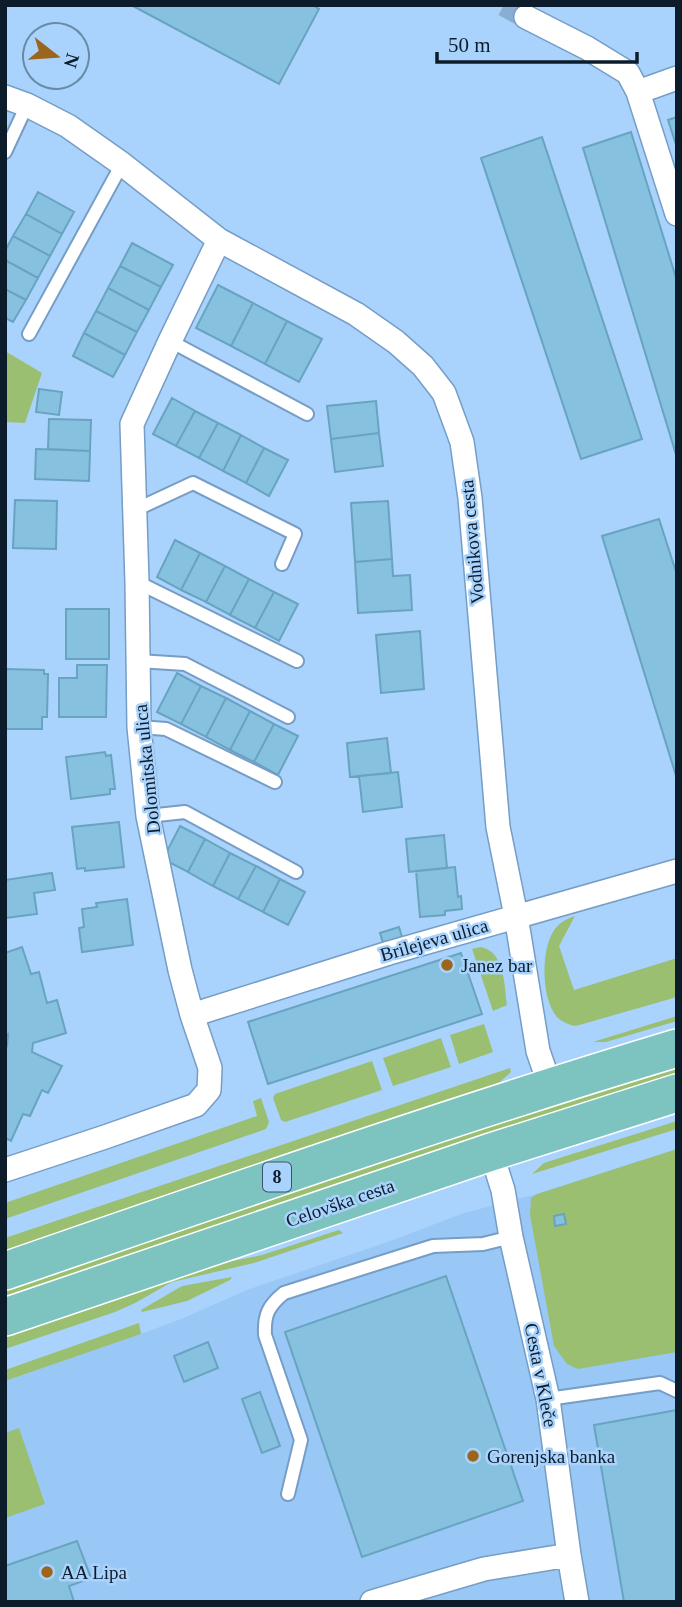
<svg xmlns="http://www.w3.org/2000/svg" width="682" height="1607" viewBox="0 0 682 1607" font-family="Georgia,serif">
  <rect width="100%" height="100%" fill="#a9d3fd"/>
  <path fill="#99c8f7" d="M677 1149V1602H5V1381L141 1334 181 1319 247 1290 393 1240 464 1213 537 1194Z"/>
  <path fill="#9abf70" d="M5 351 42 373 25 423 5 422Z
    M575 916 559 946 574 990 677 958V997L576 1026C569 1025 562 1022 557 1017 541 999 541 951 553 932 558 923 566 919 575 916Z
    M480 947C505 951 504 984 507 1005L493 1011 472 949Z
    M677 1016V1021L606 1042H593Z
    M484 1024 493 1052 459 1064 450 1035Z
    M441 1038 451 1067 393 1086 383 1058Z
    M372 1061 382 1090 285 1122 281 1120 273 1098 275 1094Z
    M677 1062V1079L5 1302V1286Z
    M510 1068 511 1072 490 1091 5 1256V1238Z
    M261 1098 269 1122 266 1129 5 1219V1203L257 1116 253 1101Z
    M677 1121V1129L532 1174 544 1163 550 1161Z
    M677 1149V1352L578 1369 567 1364 554 1346 530 1215 531 1198 537 1194Z
    M339 1230 343 1233 254 1263 172 1282 135 1303 115 1312 5 1349V1332L194 1269 262 1255Z
    M232 1277 230 1280 187 1301 142 1312 141 1310 182 1286Z
    M139 1323 141 1334 5 1381V1370Z
    M19 1428 45 1504 5 1518V1433Z"/>
  <path fill="#86c2df" stroke="#68a3bf" stroke-width="2" d="M131 5H312L319 9 279 84Z
    M677 117V148L668 120Z
    M631 132 677 281V458L583 148Z
    M542 137 642 439 581 459 481 158Z
    M38 192 74 212 62 234 26 214Z
    M26 214 62 234 50 256 13 236Z
    M13 236 50 256 38 278 5 260V251Z
    M132 243 173 265 161 287 120 266Z
    M5 260 38 278 26 300 5 289Z
    M120 266 161 287 149 310 108 288Z
    M218 285 253 303 231 346 196 328Z
    M108 288 149 310 137 332 96 311Z
    M5 289 26 300 13 322 5 318Z
    M253 303 287 321 265 364 231 346Z
    M96 311 137 332 125 355 84 333Z
    M287 321 322 339 299 382 265 364Z
    M84 333 125 355 113 377 73 356Z
    M39 389 62 392 59 415 36 412Z
    M172 398 195 411 176 446 153 434Z
    M376 401 379 433 331 439 327 406Z
    M195 411 218 423 199 458 176 446Z
    M49 419 91 420 90 451 48 449Z
    M218 423 241 435 223 471 199 458Z
    M379 433 383 466 335 472 331 439Z
    M241 435 264 448 246 483 223 471Z
    M264 448 288 460 269 496 246 483Z
    M36 449 90 451 89 481 35 479Z
    M15 500 57 501 56 549 13 548Z
    M388 501 392 559 355 562 351 503Z
    M659 519 677 575V779L602 536Z
    M175 540 200 553 181 590 157 577Z
    M200 553 225 566 206 602 181 590Z
    M392 559 393 576 410 575 412 610 358 613 355 562Z
    M225 566 249 579 230 615 206 602Z
    M249 579 274 592 255 628 230 615Z
    M274 592 298 604 279 641 255 628Z
    M66 609H109V659H66Z
    M420 631 424 689 381 693 376 635Z
    M77 665H107L106 717H59V678H77Z
    M5 669 44 670V674H48L47 717H42V729H5Z
    M177 673 201 686 181 724 157 712Z
    M201 686 226 698 206 737 181 724Z
    M226 698 250 711 230 750 206 737Z
    M250 711 274 724 254 762 230 750Z
    M274 724 298 736 278 775 254 762Z
    M387 738 391 773 350 777 347 743Z
    M105 752 106 756 111 755 115 789H110V794L71 799 66 757Z
    M398 772 402 807 363 812 359 776Z
    M119 822 124 867 85 871V868L77 869 72 827Z
    M180 826 205 839 188 872 163 859Z
    M444 835 447 868 409 872 406 839Z
    M205 839 230 853 213 886 188 872Z
    M230 853 256 866 238 899 213 886Z
    M256 866 280 879 263 912 238 899Z
    M455 867 458 897 461 896 462 909 445 911V915L420 917 416 871Z
    M52 873 55 890 34 893 37 914 5 918V880Z
    M280 879 305 892 288 925 263 912Z
    M127 899 133 945 82 952 79 928 84 927 82 909 97 907 96 903Z
    M399 927 402 937 383 943 380 933Z
    M22 947 31 974 39 972 47 1003 57 1000 66 1033 33 1043 32 1052 62 1066 48 1093 42 1090 30 1116 23 1114 11 1141 5 1138V1045L7 1046 8 1034 5 1035V953Z
    M461 953 482 1014 268 1084 248 1022Z
    M564 1214 566 1224 555 1226 554 1216Z
    M446 1276 523 1501 362 1557 285 1332Z
    M208 1342 218 1368 184 1382 174 1356Z
    M260 1392 280 1446 262 1453 242 1399Z
    M677 1410V1602H624L594 1425Z
    M77 1541 91 1578 69 1586 74 1602H5V1566Z"/>
  <g fill="none" stroke-linecap="round" stroke-linejoin="round">
    <path stroke="#8aaed3" stroke-width="23" stroke-dasharray="23 11" stroke-linecap="butt" d="M504 5 526 17"/>
    <defs>
      <path id="service" d="M5 152 27 105
        M29 334 122 164
        M170 341 307 414
        M135 510 193 483 295 534 282 564
        M137 582 297 661
        M138 661 185 664 288 717
        M139 727 166 729 275 782
        M148 816 185 812 296 872
        M548 1399 660 1383 677 1391
        M288 1494 301 1440 265 1335C264 1315 268 1306 284 1293L433 1246 483 1244 511 1237"/>
      <path id="minor" d="M526 17 587 48 628 73 638 92 677 214
        M638 92 677 78
        M5 97 27 105 68 126 122 164 219 240 356 314 396 342 423 366 444 393 462 442 470 498 498 827 516 916 538 1051 550 1086
        M192 1015 389 953 677 871
        M491 1152 503 1190 511 1237 548 1399 569 1555 577 1602
        M5 1170 105 1137 196 1105 209 1090 210 1068 192 1015 180 970 148 816 139 727 137 582 132 424 170 341 219 240
        M372 1602 484 1569 569 1555"/>
      <path id="primary" d="M5 1271C228 1194 451 1116 677 1048
        M5 1317 491 1152 677 1093"/>
    </defs>
    <use href="#service" stroke="#759dc5" stroke-width="16"/>
    <use href="#minor" stroke="#759dc5" stroke-width="26"/>
    <use href="#primary" stroke="#fff" stroke-width="40"/>
    <use href="#service" stroke="#fff" stroke-width="12"/>
    <use href="#minor" stroke="#fff" stroke-width="23"/>
    <use href="#primary" stroke="#7dc4c0" stroke-width="37"/>
  </g>
  <g fill="#9b651d" stroke="#a9d3fd" stroke-width="2.5">
    <circle cx="447" cy="965" r="7"/>
    <circle cx="473" cy="1456" r="7"/>
    <circle cx="47" cy="1572" r="7"/>
  </g>
  <g text-anchor="middle" dominant-baseline="central" stroke-width="5" stroke-linejoin="round" paint-order="stroke">
    <rect fill="#a9d3fd" stroke="#3b536a" stroke-width="2" x="263" y="1162.5" width="28" height="29" rx="5"/>
    <g font-size="18" font-weight="bold" fill="#0c1c2b">
      <text x="277" y="1177">8</text>
    </g>
    <g font-size="19" fill="#0c1c2b" stroke="#a9d3fd">
      <text transform="translate(472 542) rotate(-95)">Vodnikova cesta</text>
      <text transform="translate(147 769) rotate(-96)">Dolomitska ulica</text>
      <text transform="translate(434 940) rotate(-16)">Brilejeva ulica</text>
      <text transform="translate(340 1203) rotate(-19)">Celovška cesta</text>
      <text transform="translate(541 1375) rotate(79)">Cesta v Kleče</text>
    </g>
    <g font-size="19" fill="#0c1c2b" stroke="#a9d3fd" text-anchor="start">
      <text x="461" y="965">Janez bar</text>
      <text x="487" y="1456">Gorenjska banka</text>
      <text x="61" y="1572">AA Lipa</text>
    </g>
  </g>
  <rect width="682" height="1607" fill="none" stroke="#0c1c2b" stroke-width="14"/>
  <g transform="translate(56 56) rotate(107)"><circle r="33" fill="#a9d3fd" stroke="#6a8aa9" stroke-width="2"/>
  <path d="M0-5L12 26L0 18L-12 26Z" fill="#9b651d"/>
  <text y="-10" font-size="19" font-weight="bold" text-anchor="middle" fill="#0c1c2b">N</text>
  </g>
  <path d="M437 52v10h200v-10" fill="none" stroke="#0c1c2b" stroke-width="3.5"/>
  <text x="448" y="52" font-size="21" fill="#0c1c2b" stroke="#a9d3fd" stroke-width="5" paint-order="stroke">50 m</text>
</svg>
